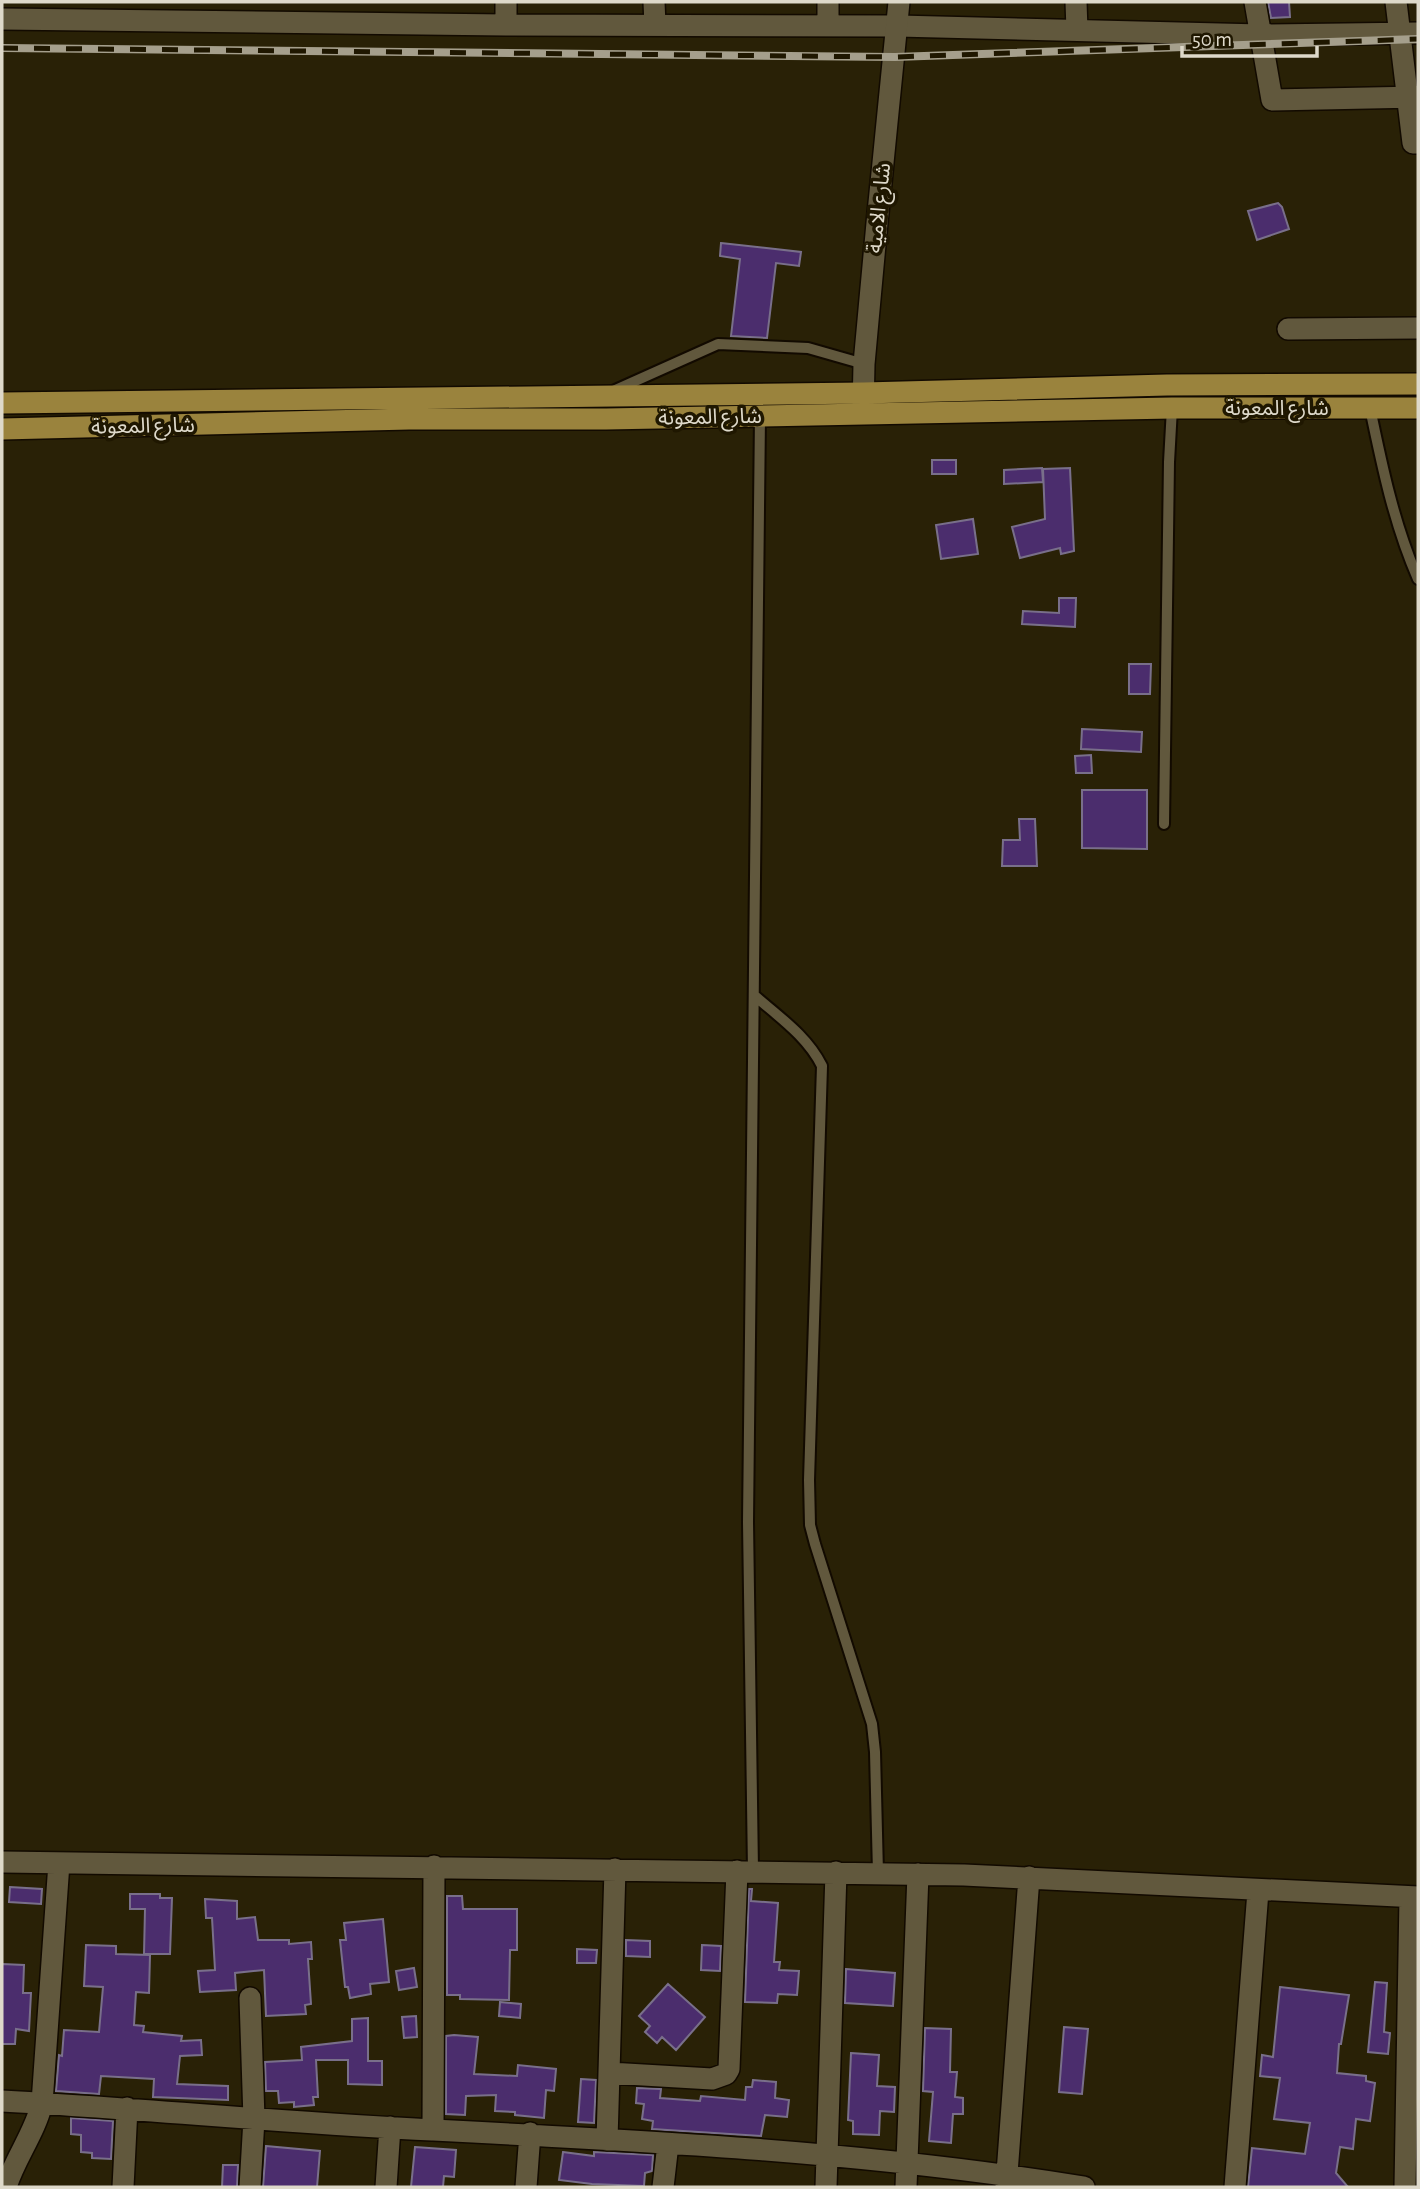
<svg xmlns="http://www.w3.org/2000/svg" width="1420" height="2189" viewBox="0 0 1420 2189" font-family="'Alegreya Sans','Noto Sans Arabic',sans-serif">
  <rect width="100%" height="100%" fill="#292106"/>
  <path fill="#4b2d6d" stroke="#796f8a" stroke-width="2" d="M1268 2H1289L1290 17 1271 18Z
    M1278 203 1282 207 1289 229 1257 240 1248 211Z
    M721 243 801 252 799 266 776 263 767 338 731 336 740 259 720 256Z
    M932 460H956V474H932Z
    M1042 468 1043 482 1004 484V470Z
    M1070 468 1074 551 1061 554 1060 548 1020 558 1012 527 1045 519 1043 469Z
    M973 519 978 554 941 559 936 525Z
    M1059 598H1076L1075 627 1022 624 1023 611 1059 613Z
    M1129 664H1151L1150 694H1129Z
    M1082 729 1142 732 1141 752 1081 749Z
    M1091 755 1092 773H1076L1075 756Z
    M1082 790H1147V849L1082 848Z
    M1019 819H1035L1037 866H1002L1003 840H1020Z
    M10 1887 42 1889 41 1904 9 1902Z
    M749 1889H752L751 1901 778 1903 774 1962H780L779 1970 799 1971 797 1995 778 1994 777 2003 745 2002Z
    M130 1894H160V1898H172L170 1954H144L145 1909H130Z
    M447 1896H462L463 1909H517V1950H510L509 2000 460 1999V1995H447Z
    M205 1899 237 1901V1919L255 1917 258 1940H289V1944L311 1942 312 1959H308L311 2004 305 2005 306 2014 266 2016 264 1970 235 1973 236 1990 200 1992 198 1971 215 1970 212 1918H206Z
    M383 1919 389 1982 370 1984 371 1994 350 1998 348 1987H345L340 1940H346L344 1923Z
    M626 1940 650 1941V1957L626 1956Z
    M86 1945 116 1946V1954L150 1955 149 1993 136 1992 134 2025 144 2026 143 2032 182 2036 181 2041 201 2040 202 2055 180 2056 177 2084 228 2086V2100L153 2097 154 2079 101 2076 99 2094 56 2091 59 2055 62 2056 64 2030 99 2032 103 1987 84 1986Z
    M702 1945 721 1946 720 1971 701 1970Z
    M577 1949 597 1950 596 1963H577Z
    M2 1964 24 1965 23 1993H31L29 2031 16 2029 15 2044H2Z
    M414 1968 417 1987 399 1990 396 1971Z
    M846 1969 895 1973 893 2006 845 2003Z
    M1375 1982 1387 1983 1384 2032 1390 2033 1388 2054 1368 2052Z
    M668 1984 705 2017 676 2050 662 2037 657 2043 645 2032 650 2026 639 2016Z
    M1280 1987 1349 1995 1341 2044H1339L1337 2073 1366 2076V2081L1375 2083 1370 2121 1356 2119 1353 2149 1340 2147 1336 2173 1348 2187H1248L1252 2148 1305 2154 1310 2123 1274 2119 1280 2078 1260 2076 1262 2055 1273 2057Z
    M500 2002 521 2004 520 2018 499 2016Z
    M416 2016 417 2037 404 2038 402 2017Z
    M368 2018V2061H382V2085L348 2084V2060H316L318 2097H313L314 2105 294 2107V2102L279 2103 278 2091H266L265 2062 302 2060 301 2047 352 2041V2019Z
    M1064 2027 1088 2029 1082 2094 1059 2092Z
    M925 2028 951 2029 950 2072H957L955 2097 963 2098V2114H953L951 2143 929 2141 933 2092 923 2091Z
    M454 2035 478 2037 474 2074 517 2076 518 2065 556 2069 554 2091 546 2090 544 2118 515 2115V2112L495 2111 496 2095 466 2096 465 2115 446 2114V2036Z
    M851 2053 879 2055 877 2086 895 2087 894 2112 880 2111 879 2135 853 2134V2121L848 2120Z
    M581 2079 596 2080 594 2123 578 2122Z
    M753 2080 776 2082 775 2098 789 2100 787 2117 765 2115 761 2136 652 2129 653 2121 642 2119 644 2104 636 2103 637 2088 661 2089 660 2098 700 2101 701 2096 745 2100 746 2087H752Z
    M71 2118 113 2121 111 2159 92 2158V2153L81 2152V2135L71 2134Z
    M266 2146 320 2151 317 2187H263Z
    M415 2147 456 2150 454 2177 444 2176 443 2187H411Z
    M563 2152 594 2156V2152L653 2155 652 2171 645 2173 644 2186 592 2184 559 2180Z
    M223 2165H238L237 2187H222Z"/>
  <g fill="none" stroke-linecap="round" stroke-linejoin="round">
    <defs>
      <path id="service" d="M613 391 718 344 808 348 864 364
        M1370 408C1382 466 1394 524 1418 579
        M1164 824 1169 462 1172 408
        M755 996C779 1017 807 1036 822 1066L809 1480 810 1525 815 1544 872 1724 875 1752 878 1873
        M753 1871 748 1522 760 416"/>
      <path id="minor" d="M654 2 655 25
        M828 2V26
        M1076 2 1077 30
        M1255 2 1272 100 1418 97
        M1396 2 1413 143H1418
        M2 19 506 25 898 26 1261 35 1418 33
        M506 25V2
        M1288 329 1418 328
        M2 1862 964 1875 1418 1897
        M250 1998 254 2119 250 2187
        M609 2073 712 2079 726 2074 729 2069 737 1871
        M2 2101C145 2109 288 2123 432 2130 650 2141 869 2152 1084 2187
        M433 2130 434 1866
        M607 2140 615 1869
        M6 2187C15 2158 35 2133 42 2103L59 1863
        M123 2187 127 2108
        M386 2187 390 2127
        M526 2187 530 2133
        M663 2187 668 2144
        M826 2187 836 1872
        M906 2187 918 1874
        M1006 2187 1029 1877
        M1235 2187 1258 1891
        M1405 2187 1410 1897"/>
      <path id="tertiary" d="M863 410 864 364 877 223 899 2"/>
      <path id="trunk" d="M2 403 864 393 1167 385 1418 384
        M2 429 409 419H606L1172 408H1418"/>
    </defs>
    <use href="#service" stroke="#120a00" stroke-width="14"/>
    <use href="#minor" stroke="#120a00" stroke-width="24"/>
    <use href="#tertiary" stroke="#120a00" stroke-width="24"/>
    <use href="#trunk" stroke="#120a00" stroke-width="24"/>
    <use href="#service" stroke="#61583d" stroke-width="10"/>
    <use href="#minor" stroke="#61583d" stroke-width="21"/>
    <use href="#tertiary" stroke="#61583d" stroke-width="21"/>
    <use href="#trunk" stroke="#9a833d" stroke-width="21"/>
    <defs>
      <path id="rail" d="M2 48 895 57 1418 39"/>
    </defs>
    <use href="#rail" stroke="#a59f8c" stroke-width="8"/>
    <use href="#rail" stroke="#1f1700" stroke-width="5" stroke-dasharray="16" stroke-linecap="butt"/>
  </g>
  <g text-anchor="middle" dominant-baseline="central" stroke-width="7" stroke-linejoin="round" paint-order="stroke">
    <g font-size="21" fill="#ded9ca" stroke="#1f1700">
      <text transform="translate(879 208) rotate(-84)">شارع الامية</text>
      <text x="1277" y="408">شارع المعونة</text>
      <text transform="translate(710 417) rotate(-1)">شارع المعونة</text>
      <text transform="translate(143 426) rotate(-1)">شارع المعونة</text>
    </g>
  </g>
  <rect width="1420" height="2189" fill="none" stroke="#ded9ca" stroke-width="7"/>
  <path d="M1182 46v10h135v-10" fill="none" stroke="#ded9ca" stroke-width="3.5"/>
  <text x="1192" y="46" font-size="21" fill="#ded9ca" stroke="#1f1700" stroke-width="5" paint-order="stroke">50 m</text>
</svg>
